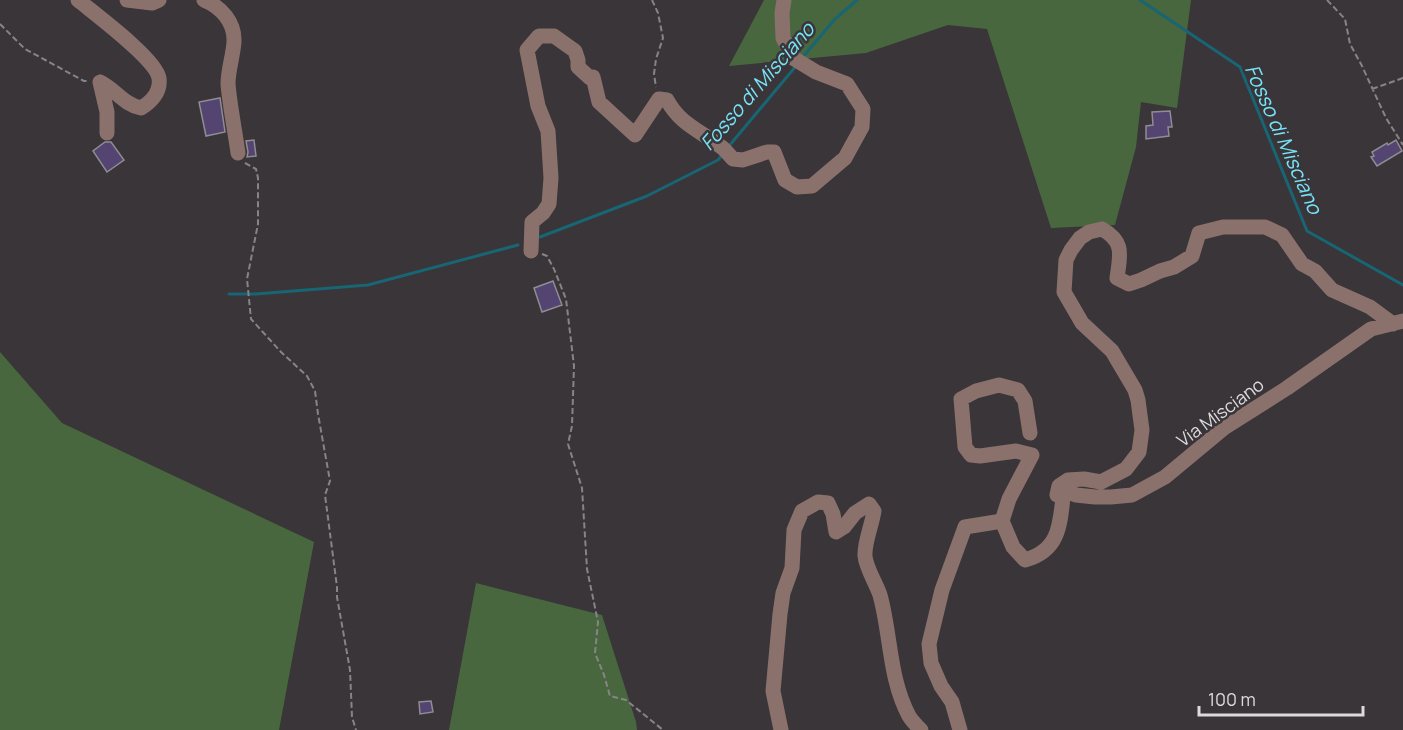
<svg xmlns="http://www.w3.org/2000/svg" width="1403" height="730" viewBox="0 0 1403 730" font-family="Manrope,sans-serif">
  <rect width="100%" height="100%" fill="#393539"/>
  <path fill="#48673e" d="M764 0H1191L1177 108 1141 102 1136 147 1115 225 1051 228 987 29 948 25 866 53 729 66Z
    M0 352 62 423 314 542 279 730H0Z
    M476 583 602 615 636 722 637 730H449Z"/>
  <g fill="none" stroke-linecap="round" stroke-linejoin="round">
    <path stroke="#186573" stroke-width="3" d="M1140 0 1240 67 1307 231 1403 285
      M802 58 835 19 857 0
      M729 146 796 66
      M540 237 647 196 718 160 723 154
      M229 294H256L368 285 518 245"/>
  </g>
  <path fill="#534471" stroke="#8f8d92" stroke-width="1.5" d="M220 98 225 132 206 136 199 102Z
    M1170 111 1172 127H1168L1169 136 1146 139V126L1153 125 1152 112Z
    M254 140 256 156 247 157 248 152 246 141Z
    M1396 140 1402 151 1377 166 1371 157 1374 156 1372 152 1387 143 1388 145Z
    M105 142H111L124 160 107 172 93 151Z
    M553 281 562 305 542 312 534 288Z
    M431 701 433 712 420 714 419 702Z"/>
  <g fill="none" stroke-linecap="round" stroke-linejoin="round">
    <path stroke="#878487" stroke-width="2" stroke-dasharray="6 3" stroke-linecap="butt" d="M652 0 658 13 663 38 656 59 654 74 656 87
      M1327 0 1345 19 1350 44 1362 66 1386 118 1403 145
      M0 24 25 49 84 81H88
      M1372 89 1403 78
      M245 163 256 169 258 178V224L247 279 251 319 281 352 307 376 315 391 318 414 330 481 325 495 337 587V597L350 670 352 717 356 730
      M542 254 547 256 554 269 566 299 574 366 572 426 568 444 582 488 587 569 598 622 595 653 604 675 610 696 626 700 663 730"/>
    <path stroke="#8b716c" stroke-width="15" d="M78 0C95 14 156 59 159 78 161 92 151 102 141 108 123 104 116 90 100 82
      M127 0 152 3 159 0
      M204 0C221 7 235 22 234 42 233 56 228 70 228 84 230 107 235 131 238 153
      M100 82 107 112V133
      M531 251 532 222 543 213 549 204 551 178 548 131 538 106 527 50 539 36H554L575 51 578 60V67L590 78 593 77 599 102 635 135 659 99 667 100C680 124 699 130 720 146 725 149 729 155 733 159L743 160 767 152H774L785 180 797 187 812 186 845 158 862 127 863 109 847 84 816 72 793 58 783 38 782 13 784 0
      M1063 497 1057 495 1059 486 1068 480 1084 479 1101 482 1126 469 1139 452 1142 430 1138 400 1135 390 1112 351 1082 323 1064 292 1066 260 1071 250 1080 238 1089 232 1102 229C1125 242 1120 255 1117 278L1129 284 1141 280 1160 271 1174 267 1192 256 1199 233 1223 227H1265L1282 235 1302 264 1315 271 1332 290 1370 307 1393 324
      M1002 521 1009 499 1032 455 1016 451 980 456 971 455 965 447 961 399 976 391 999 385 1018 390 1025 401 1030 433
      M781 730 773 691 780 614 783 593 792 568 794 530 802 511 818 502 828 503 833 514 836 532 844 527 855 513 869 504 874 511C872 525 864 543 865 556 866 568 876 583 880 595 891 635 889 679 909 716 912 721 917 726 921 730
      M960 730 952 702 941 686 931 663 929 644 942 590 965 527 1002 521 1013 547 1025 560C1058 551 1060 527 1063 497L1069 492 1076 495 1095 497H1111L1132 495 1165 477 1224 428 1287 388 1371 329 1403 321"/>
  </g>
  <g text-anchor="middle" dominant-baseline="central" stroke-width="5" stroke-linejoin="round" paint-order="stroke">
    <g font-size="18" fill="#dcdadc" stroke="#393539">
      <text transform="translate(1220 412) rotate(-36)">Via Misciano</text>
    </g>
    <g font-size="20" font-style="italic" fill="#77e3f9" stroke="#393539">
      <text transform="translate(757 86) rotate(-49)">Fosso di Misciano</text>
      <text transform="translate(1284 139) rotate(66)">Fosso di Misciano</text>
    </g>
  </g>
  <path d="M1199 706v9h164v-9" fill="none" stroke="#dcdadc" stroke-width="3"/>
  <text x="1208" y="706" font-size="18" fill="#dcdadc" stroke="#393539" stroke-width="4.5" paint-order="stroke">100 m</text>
</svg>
